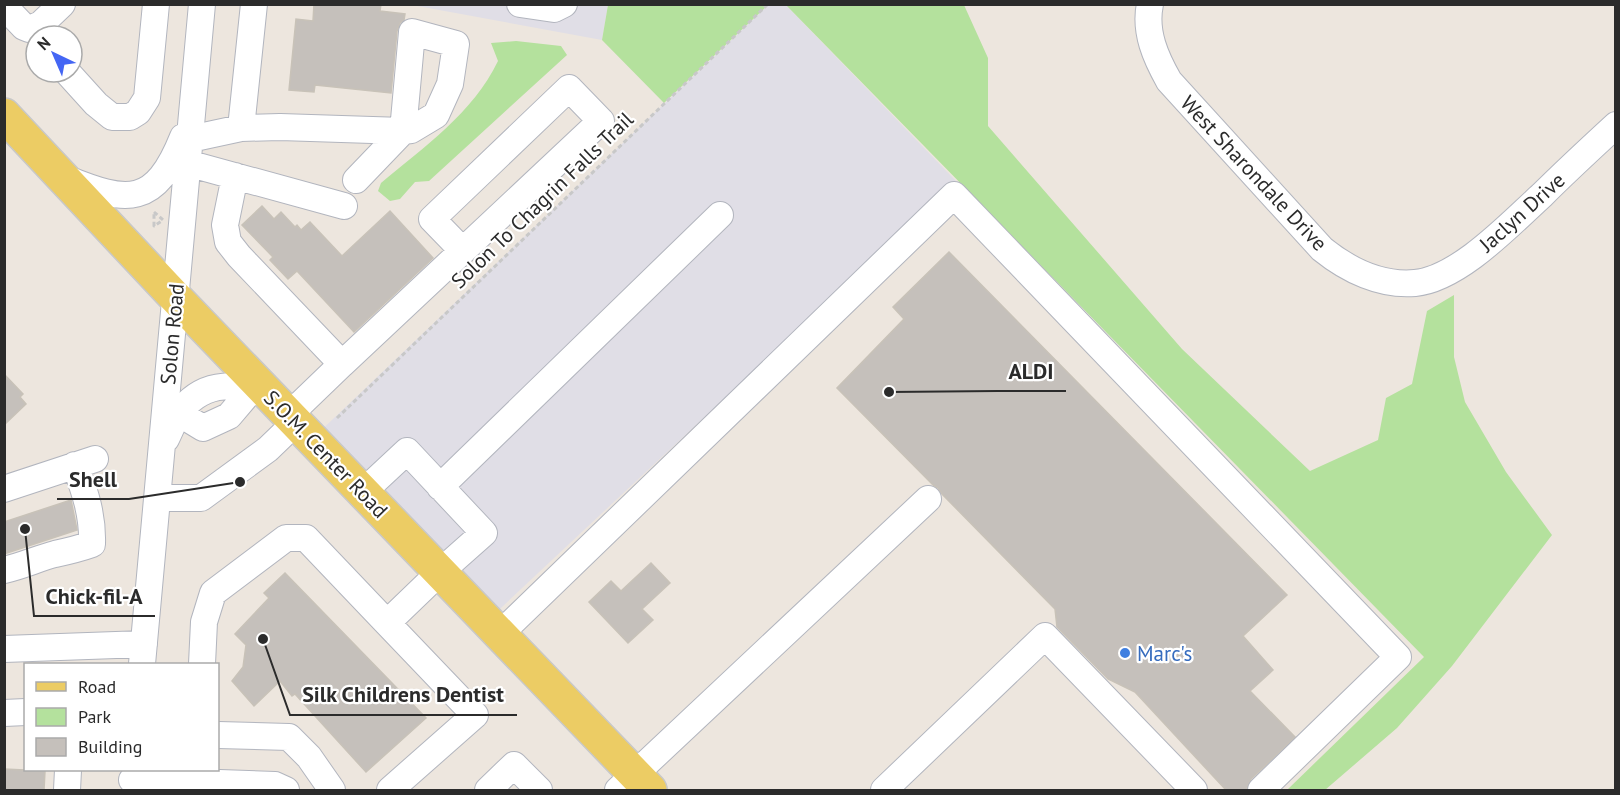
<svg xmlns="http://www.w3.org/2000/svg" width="1620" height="795" viewBox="0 0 1620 795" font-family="'PT Sans',sans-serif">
  <rect width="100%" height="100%" fill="#ede6de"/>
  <path fill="#e0dee6" d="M412 5H608L602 40Z
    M768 5H786L956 181 487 621 312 439Z"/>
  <path fill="#b4e19d" d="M608 5V4L768 5 664 103 602 40Z
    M786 5H964L988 58V126L1182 349 1310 471 1378 440 1386 398 1412 384 1427 311 1454 295V357L1465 402 1506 472 1552 535 1452 666 1397 728 1325 790H1287L1424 657Z
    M516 41 561 46 567 55 429 181 415 182 400 199 390 201 378 191 381 183C424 147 473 113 498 61L491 43Z"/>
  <path fill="#c5c0bb" stroke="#c8c2b8" stroke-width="1.5" d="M314 4H381L380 11 405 14 404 20 400 23 397 31 391 93 315 85 314 92 289 90 296 19 313 21Z
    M262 206 274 219 281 212 295 227 297 225 301 230 310 222 342 256 390 211 433 258 354 332 297 271 288 279 270 260 273 257 242 225Z
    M949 252 1287 595 1243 636 1273 670 1250 691 1295 737 1251 779 1246 790H1226L1135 692 1108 679 1057 627 1055 609 942 494 938 488 933 485 837 388 904 319 893 307Z
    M4 374 23 394 20 397 26 404 4 425Z
    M71 500 77 530 4 554V522Z
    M651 563 670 583 642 609 653 620 628 643 589 602 611 581 621 591Z
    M285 573 426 718 366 772 295 694 292 696 280 681 254 706 232 681 243 667 246 645 235 634 269 598 264 593Z
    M4 769 45 771 44 790H4Z"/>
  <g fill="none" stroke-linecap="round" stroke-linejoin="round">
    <defs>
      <path id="minor" d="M520 4 554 9 564 4
        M1150 4C1144 32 1156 58 1169 81L1322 249C1348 270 1381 286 1415 283 1459 279 1511 223 1542 195 1566 171 1591 148 1616 125
        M4 6 24 27 29 29 41 24 62 4
        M67 72 96 104 112 117H130L138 112 147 98 156 4
        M241 128 254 4
        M190 139 241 128 280 127 403 131 411 130 436 115 450 84 456 44 412 32 403 131 356 180
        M187 163 344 206
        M235 176 225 225 228 242 239 256 342 364 289 415
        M65 178C128 204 155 207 183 137
        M342 364 601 121 569 88 432 219 463 251
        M180 414 203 428 229 416 252 389
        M166 439C171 429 175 417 182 409 207 379 238 384 270 395
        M440 487 720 215
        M4 489 95 459
        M157 498H201L268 449 296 422
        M4 570C22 566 39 558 55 554 69 551 78 549 92 544 93 515 85 492 75 465
        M387 623 475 715 390 790
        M500 634 954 195 1398 657 1261 790
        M4 649 144 644
        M142 664 202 4
        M202 664 204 622 213 593 286 538H306L387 623 440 572 484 533 407 451 363 492
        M4 713 26 712
        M218 735 289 737 309 757 332 790
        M132 780 275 785 286 790
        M67 790 68 770
        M488 790 514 765 539 790
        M618 790 928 499
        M884 790 1045 636 1194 790"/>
      <path id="major" d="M4 115 175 297 650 790"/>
    </defs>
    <use href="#minor" stroke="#b2b5be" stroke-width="28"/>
    <use href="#major" stroke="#c8c8c8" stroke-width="36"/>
    <path stroke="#c8c8c8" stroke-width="3" stroke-dasharray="4.5 3" stroke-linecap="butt" d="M154 212 163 220 154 226Z
      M337 418 768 4"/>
    <use href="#minor" stroke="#fff" stroke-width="26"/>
    <use href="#major" stroke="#eccc64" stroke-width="33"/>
  </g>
  <circle fill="#3f7fe0" stroke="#fff" stroke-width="2" cx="1125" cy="653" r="6"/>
  <g text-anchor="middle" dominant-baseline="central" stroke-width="4.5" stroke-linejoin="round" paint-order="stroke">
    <g font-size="21" fill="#2b2b2b" stroke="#fff">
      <text transform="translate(1254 173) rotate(47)">West Sharondale Drive</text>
      <text transform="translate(542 200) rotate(-44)">Solon To Chagrin Falls Trail</text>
      <text transform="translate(1522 212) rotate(-42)">Jaclyn Drive</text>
      <text transform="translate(172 334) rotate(-85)">Solon Road</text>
      <text transform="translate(326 454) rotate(46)">S.O.M. Center Road</text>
    </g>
    <g font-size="21" fill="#366cbe" stroke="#fff" text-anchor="start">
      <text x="1137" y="653">Marc's</text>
    </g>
  </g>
  <path fill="none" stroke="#2b2b2b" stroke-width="2" d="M889 392L997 391H1066M240 482L129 499H57M25 529L34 616H155M263 639L290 715H517"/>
  <g fill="#2b2b2b" stroke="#fff" stroke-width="2">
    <circle cx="889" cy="392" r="6"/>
    <circle cx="240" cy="482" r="6"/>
    <circle cx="25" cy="529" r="6"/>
    <circle cx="263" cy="639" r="6"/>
  </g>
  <g font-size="22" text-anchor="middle" font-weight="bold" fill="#2b2b2b" stroke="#fff" stroke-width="4.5" stroke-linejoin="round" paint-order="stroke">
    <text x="1031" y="379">ALDI</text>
    <text x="93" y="487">Shell</text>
    <text x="94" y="604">Chick-fil-A</text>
    <text x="403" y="702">Silk Childrens Dentist</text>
  </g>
  <rect width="1620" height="795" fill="none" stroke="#2b2b2b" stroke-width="12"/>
  <rect x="24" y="663" width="195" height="108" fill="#ffffff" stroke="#aaaaaa" stroke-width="1.5"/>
  <rect x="36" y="682" width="30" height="9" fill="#eccc64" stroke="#aaaaaa" stroke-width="1.5"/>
  <text x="78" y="693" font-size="18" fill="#2b2b2b">Road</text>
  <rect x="36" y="708" width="30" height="18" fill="#b4e19d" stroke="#aaaaaa" stroke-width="1.5"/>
  <text x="78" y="723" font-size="18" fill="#2b2b2b">Park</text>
  <rect x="36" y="738" width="30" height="18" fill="#c5c0bb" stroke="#aaaaaa" stroke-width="1.5"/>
  <text x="78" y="753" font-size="18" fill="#2b2b2b">Building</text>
  <g transform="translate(54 54) rotate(316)"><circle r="28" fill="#ffffff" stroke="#aaaaaa" stroke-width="1.5"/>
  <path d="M0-4.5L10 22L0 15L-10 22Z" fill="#4466f4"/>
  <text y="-9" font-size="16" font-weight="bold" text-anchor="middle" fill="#2b2b2b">N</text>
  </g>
</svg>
